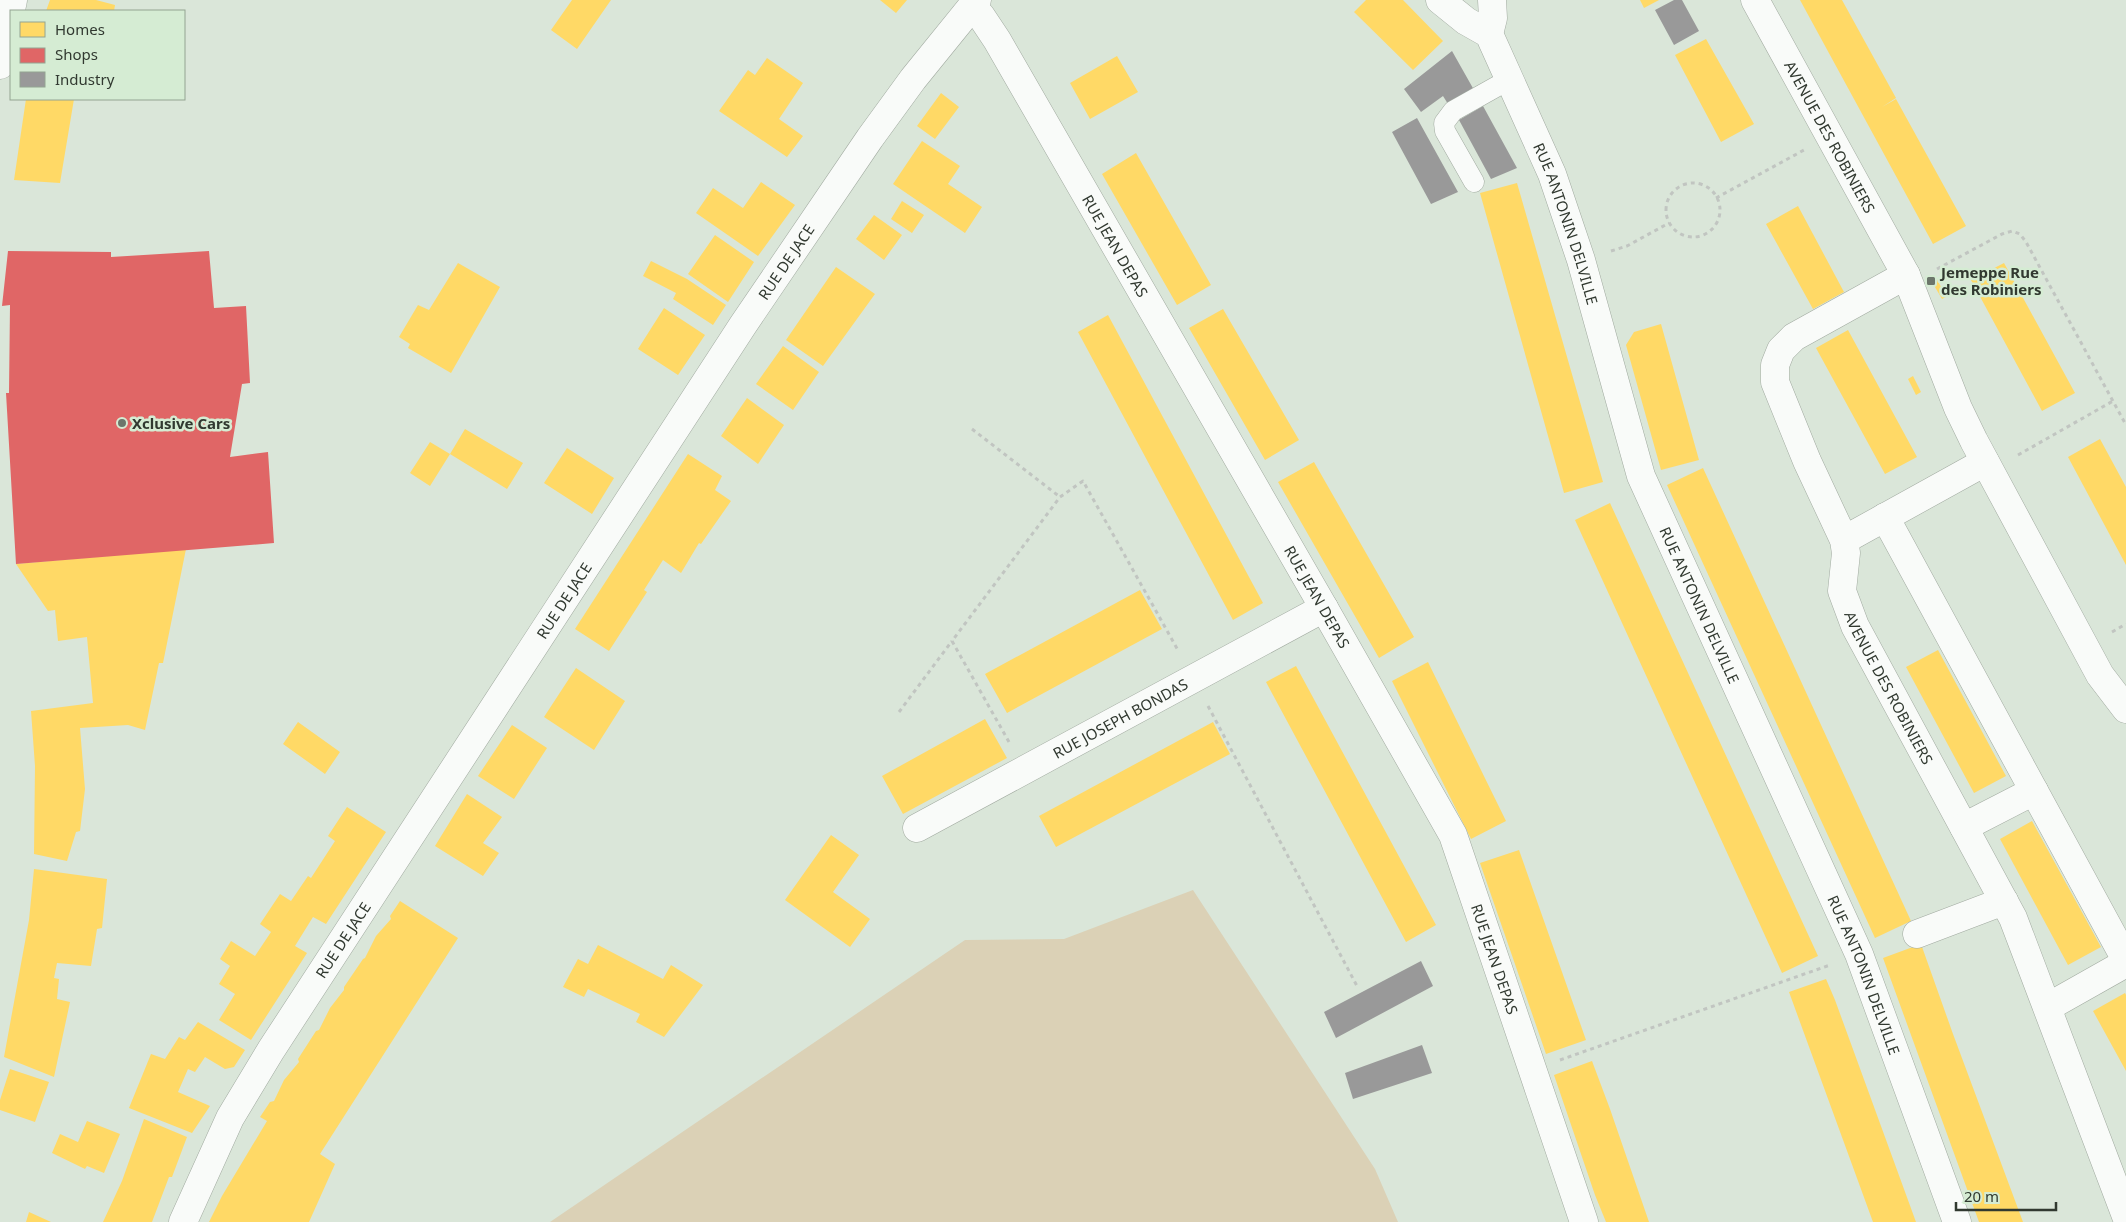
<svg xmlns="http://www.w3.org/2000/svg" width="2126" height="1222" viewBox="0 0 2126 1222" font-family="'Noto Sans',sans-serif">
  <rect width="100%" height="100%" fill="#dae6d9"/>
  <path fill="#dbd1b6" d="M1193 890 1375 1169 1398 1222H550L965 940 1064 939Z"/>
  <path fill="#ffd966" d="M50 0H96L115 5 114 11H46Z
    M572 0H611L577 49 551 30Z
    M880 0H907L896 13Z
    M1366 0H1403L1443 41 1413 70 1354 12Z
    M1640 0H1659L1644 8Z
    M1800 0H1842L1896 98 1882 107 1896 99 1966 226 1933 244Z
    M1706 39 1754 124 1721 142 1675 55Z
    M1117 56 1138 92 1090 119 1070 83Z
    M767 58 803 83 779 119 803 136 787 157 719 111 748 70 755 75Z
    M941 93 959 107 935 139 917 126Z
    M26 99H74L60 183 14 180Z
    M922 141 960 166 948 184 982 207 965 233 893 184Z
    M1136 153 1211 285 1177 305 1102 174Z
    M761 182 795 205 758 256 696 213 713 188 743 208Z
    M1517 183 1603 482 1564 493 1480 193Z
    M902 201 924 215 912 233 891 219Z
    M1798 206 1844 292 1813 309 1766 224Z
    M874 215 902 235 884 260 856 239Z
    M715 235 754 262 728 302 688 274Z
    M651 261 687 279 726 305 713 325 673 299 676 293 643 276Z
    M458 263 500 287 451 373 408 348 410 344 399 337 418 305 429 310Z
    M2004 263 2075 393 2042 411 1971 280Z
    M836 267 875 294 823 366 786 340Z
    M1937 279 1946 297 1942 299 1932 282Z
    M664 308 705 335 678 375 638 349Z
    M1223 309 1299 440 1265 460 1189 328Z
    M1108 315 1263 603 1233 620 1078 332Z
    M1661 324 1699 460 1661 470 1626 345 1634 332Z
    M1848 330 1917 457 1885 474 1816 348Z
    M783 346 819 372 793 410 756 384Z
    M1913 376 1921 392 1916 395 1908 379Z
    M747 398 784 425 758 464 721 436Z
    M465 429 523 463 507 489 450 454Z
    M2100 439 2126 487V565L2068 457Z
    M430 442 450 454 430 486 410 473Z
    M567 448 614 478 592 514 544 483Z
    M688 454 722 476 715 490 731 501 701 544 699 543 681 573 663 560 644 590 647 592 609 651 575 629Z
    M1314 462 1414 637 1379 658 1278 482Z
    M1703 468 1911 921 1875 938 1667 485Z
    M1610 503 1818 956 1782 973 1575 520Z
    M186 549 163 663H159L145 730 128 725 80 728 85 789 80 831 76 832 67 861 34 854 35 766 31 711 93 703 87 637 58 641 55 610 48 611 16 564Z
    M1140 590 1162 629 1007 713 985 674Z
    M1938 650 2006 776 1974 793 1906 667Z
    M1428 662 1506 821 1471 839 1392 681Z
    M1296 666 1436 925 1406 942 1266 682Z
    M576 668 625 701 594 750 544 717Z
    M985 719 1007 758 903 814 882 776Z
    M298 722 340 752 325 774 283 744Z
    M1213 722 1230 754 1056 847 1039 816Z
    M512 725 547 748 514 799 478 776Z
    M467 794 502 817 483 843 499 853 483 876 435 846Z
    M347 807 386 832 326 924 313 917 295 946 307 953 251 1040 219 1020 235 994 219 984 230 966 220 959 231 941 255 956 271 932 260 924 280 894 291 901 308 876 311 878 335 841 328 836Z
    M2032 821 2101 947 2068 965 2000 839Z
    M831 835 859 855 833 892 870 919 850 947 785 900Z
    M1519 850 1586 1040 1546 1054 1480 863Z
    M34 869 107 879 102 928 97 929 91 966 57 963 54 978 59 979 57 999 70 1002 54 1077 4 1057 29 920Z
    M400 901 458 938 320 1154 335 1164 309 1222H209L222 1196 267 1121 260 1117 270 1102 274 1101 284 1080 299 1062 298 1059 316 1031 319 1030 330 1008 344 990V987L363 959 365 958 376 936 391 919 390 916Z
    M1921 944 1953 1034 2023 1222H1979L1883 958Z
    M598 945 663 979 671 965 703 985 664 1037 636 1022 640 1014 588 989 584 997 563 987 578 959 588 964Z
    M1826 979 1835 1000 1916 1222H1873L1789 992Z
    M2125 993 2126 995V1071L2093 1011Z
    M198 1022 245 1050 234 1067 225 1069 205 1057 195 1072 188 1069 178 1092 210 1106 192 1133 129 1108 151 1054 165 1059 179 1037 185 1040Z
    M1592 1061 1610 1109 1649 1222H1606L1595 1195 1554 1075Z
    M10 1069 49 1082 35 1122 0 1110V1100Z
    M144 1119 187 1137 172 1177H169L152 1222H103L122 1181Z
    M87 1121 120 1134 104 1173 87 1166 85 1169 52 1153 60 1134 78 1142Z
    M29 1212 51 1222H26Z"/>
  <path fill="#e06666" d="M8 251 111 252V257L209 251 214 308 246 306 250 383 242 384 230 457 268 452 274 543 16 564 6 393H9L10 305 2 306Z"/>
  <path fill="#999" d="M1674 0H1682L1699 31 1674 45 1655 10Z
    M1452 51 1474 90 1448 104 1443 96 1421 112 1404 89Z
    M1483 106 1517 168 1491 179 1459 120Z
    M1417 118 1458 192 1431 204 1392 132Z
    M1421 961 1433 986 1336 1038 1324 1012Z
    M1422 1045 1432 1073 1353 1099 1345 1073Z"/>
  <g fill="none" stroke-linecap="round" stroke-linejoin="round">
    <defs>
      <path id="lane" d="M1474 182 1445 131 1444 123 1453 111 1510 79"/>
      <g id="street">
        <path id="s1" d="M1440 0 1466 21 1489 34 1552 174 1581 260 1641 476 1859 954 1957 1222"/>
        <path id="s2" d="M971 8 981 16 997 40 1324 608 1453 835 1584 1222"/>
        <path d="M1489 34 1493 18 1492 0"/>
        <path id="s3" d="M1906 275 1794 337 1781 350 1775 365V382L1807 461 1844 540 1846 553 1842 591 1855 626 2013 918 2126 1216"/>
        <path d="M1885 517 2126 960"/>
        <path d="M1844 540 1985 462"/>
        <path d="M1964 827 2034 791"/>
        <path id="s4" d="M917 828 1324 608"/>
        <path d="M1917 934 2004 901"/>
        <path d="M2048 1007 2126 963"/>
        <path id="s5" d="M183 1222 230 1118 271 1050 743 325 870 138 913 79 977 0"/>
      </g>
      <g id="secondary">
        <path id="s6" d="M1755 0 1906 275 1958 408 1974 441 2100 675 2126 709"/>
        <path d="M0 65 13 0"/>
      </g>
    </defs>
    <use href="#lane" stroke="#a1aaa0" stroke-width="21"/>
    <use href="#street" stroke="#a1aaa0" stroke-width="29"/>
    <use href="#secondary" stroke="#a1aaa0" stroke-width="29"/>
    <path stroke="#c1c5c1" stroke-width="3" stroke-dasharray="4 4" stroke-linecap="butt" d="M1666 210a27 27 0 1 1 54 0a27 27 0 1 1-54 0Z
      M1716 198 1804 150
      M1611 251 1627 246 1669 223
      M1937 269 2002 234 2012 231 2020 234 2026 242 2126 425
      M972 429 1060 497
      M2018 455 2113 401
      M2112 632 2126 624
      M1208 706 1357 986
      M899 712 952 641
      M1009 742 952 641 1060 497 1083 481 1179 652
      M1560 1060 1830 965"/>
    <use href="#lane" stroke="#f9fbf9" stroke-width="20"/>
    <use href="#street" stroke="#f9fbf9" stroke-width="28"/>
    <use href="#secondary" stroke="#f9fbf9" stroke-width="28"/>
  </g>
  <g fill="#6c766b" stroke="#d5ecd3" stroke-width="2">
    <rect x="1926" y="276" width="10" height="10" rx="2.5"/>
    <circle cx="122" cy="423" r="5"/>
  </g>
  <g text-anchor="middle" dominant-baseline="central" stroke-width="5" stroke-linejoin="round" paint-order="stroke">
    <g font-size="15" fill="#313930" stroke="#d5ecd3">
      <text stroke="none"><textPath href="#s6" startOffset="156">AVENUE DES ROBINIERS</textPath></text>
      <text stroke="none"><textPath href="#s1" startOffset="265">RUE ANTONIN DELVILLE</textPath></text>
      <text stroke="none"><textPath href="#s2" startOffset="279">RUE JEAN DEPAS</textPath></text>
      <text stroke="none"><textPath href="#s5" startOffset="1135">RUE DE JACE</textPath></text>
      <text stroke="none"><textPath href="#s2" startOffset="684">RUE JEAN DEPAS</textPath></text>
      <text stroke="none"><textPath href="#s5" startOffset="730">RUE DE JACE</textPath></text>
      <text stroke="none"><textPath href="#s1" startOffset="670">RUE ANTONIN DELVILLE</textPath></text>
      <text stroke="none"><textPath href="#s3" startOffset="511">AVENUE DES ROBINIERS</textPath></text>
      <text stroke="none"><textPath href="#s4" startOffset="231">RUE JOSEPH BONDAS</textPath></text>
      <text stroke="none"><textPath href="#s5" startOffset="325">RUE DE JACE</textPath></text>
      <text stroke="none"><textPath href="#s2" startOffset="1089">RUE JEAN DEPAS</textPath></text>
      <text stroke="none"><textPath href="#s1" startOffset="1075">RUE ANTONIN DELVILLE</textPath></text>
    </g>
    <g font-size="15" font-weight="bold" fill="#313930" stroke="#d5ecd3" text-anchor="start">
      <text x="1941" y="272">Jemeppe Rue<tspan x="1941" dy="17">des Robiniers</tspan></text>
      <text x="132" y="423">Xclusive Cars</text>
    </g>
  </g>
  <rect x="10" y="10" width="175" height="90" fill="#d5ecd3" stroke="#93a492"/>
  <rect x="20" y="22" width="25" height="15" fill="#ffd966" stroke="#93a492"/>
  <text x="55" y="35" font-size="15" fill="#313930">Homes</text>
  <rect x="20" y="48" width="25" height="15" fill="#e06666" stroke="#93a492"/>
  <text x="55" y="60" font-size="15" fill="#313930">Shops</text>
  <rect x="20" y="72" width="25" height="15" fill="#999999" stroke="#93a492"/>
  <text x="55" y="85" font-size="15" fill="#313930">Industry</text>
  <path d="M1956 1202v8h100v-8" fill="none" stroke="#313930" stroke-width="2.5"/>
  <text x="1964" y="1202" font-size="15" fill="#313930" stroke="#d5ecd3" stroke-width="4" paint-order="stroke">20 m</text>
</svg>
